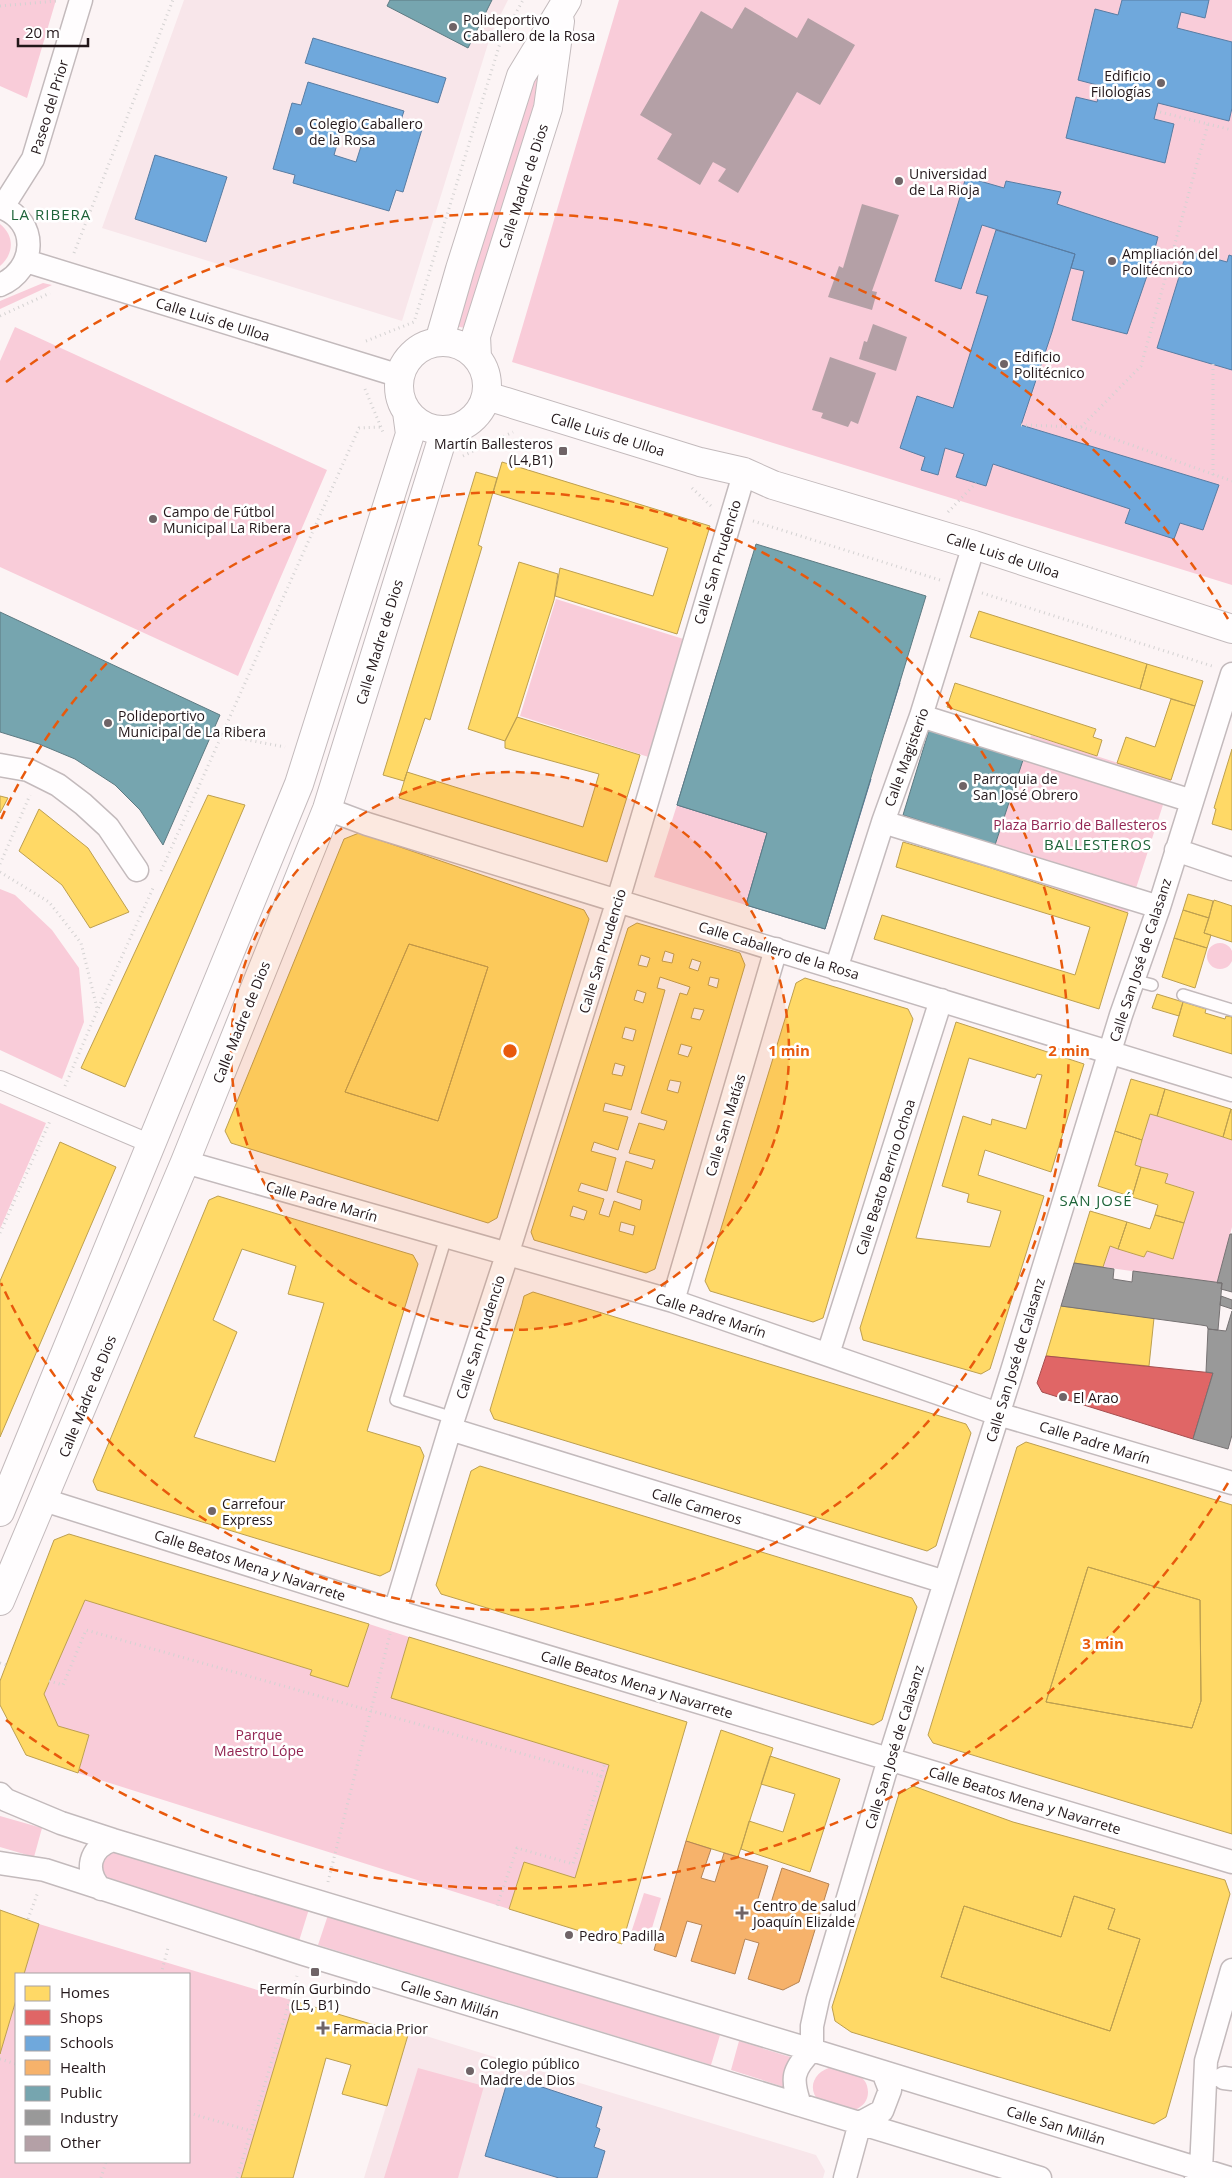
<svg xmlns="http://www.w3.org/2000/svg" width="1232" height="2178" viewBox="0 0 1232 2178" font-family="'Open Sans',sans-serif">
  <rect width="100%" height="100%" fill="#fcf4f5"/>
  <path fill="#f8e6ea" d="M184 0H508L491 34 402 321 102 228Z
    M408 2035 426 2036 816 2155 825 2171 823 2178H364Z"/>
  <path fill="#f9ccd9" d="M0 0H56L27 98 0 86Z
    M619 0H1232V585L512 362Z
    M539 63 544 64 527 130 465 328 455 326Z
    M0 224C15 236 14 254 0 266Z
    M43 283 52 285 0 309V301Z
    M15 327 327 470 238 676 0 567V361Z
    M556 599 693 642 658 760 520 716Z
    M1031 735 1171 780 1128 913 988 867Z
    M677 805 767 833 746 905 654 877Z
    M0 889 15 895 52 930 79 968 84 1022 62 1079 0 1050Z
    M1207 956a13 13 0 1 1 26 0a13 13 0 1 1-26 0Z
    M0 1103 46 1123 0 1229Z
    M1150 1114 1232 1140V1227L1217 1283 1103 1267 1110 1246 1144 1257 1147 1251 1173 1259 1193 1191 1165 1183 1167 1174 1135 1165Z
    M85 1600 312 1670 311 1675 348 1687 369 1624 409 1637 391 1698 609 1765 575 1878 524 1862 509 1909 78 1773 89 1736 58 1726 44 1694Z
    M0 1816 42 1828 34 1857 0 1847Z
    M111 1850 309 1909 299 1941 106 1879 99 1859Z
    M644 1893 661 1898 649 1938 631 1933Z
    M328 1915 720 2035 711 2065 318 1945Z
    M39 1924 294 2001 241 2178H0V2054L16 2000V2162H189V1974H24Z
    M739 2041 797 2059 787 2088 731 2070Z
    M833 2067C848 2072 868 2073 868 2092 868 2101 863 2106 855 2110L819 2101C806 2088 815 2070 833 2067Z
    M418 2068 484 2086 458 2178H384Z"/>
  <path fill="#ffd966" stroke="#bd9f4f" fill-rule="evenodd" d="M502 462 710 526 677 634 555 596 560 568 653 596 668 548 493 493Z
    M476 472 497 478 478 545 482 547 430 720 425 718 404 781 383 775Z
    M519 562 558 574 554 600 517 717 505 741 468 729Z
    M979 611 1147 664 1140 689 970 637Z
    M1147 664 1203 681 1195 706 1140 689Z
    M955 683 1096 729 1093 737 1102 740 1097 756 947 707Z
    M1171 699 1195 706 1171 780 1117 763 1126 737 1155 747Z
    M517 717 640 755 607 862 399 798 407 772 583 827 599 774 505 748V741Z
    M1232 749V830L1212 824 1216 809 1214 808Z
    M208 795 245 805 125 1087 81 1068Z
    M0 796 8 798 0 813Z
    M39 809 88 848 129 912 90 928 62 885 19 851Z
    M359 833 584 910 589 919 497 1218 488 1223 231 1143 225 1131 344 839ZM409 944 488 967 438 1121 345 1092Z
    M903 842 988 867 1128 913 1099 1009 874 939 882 915 1075 975 1090 927 896 867Z
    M1188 894 1213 901 1209 918 1183 910Z
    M1214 900 1232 906V942L1204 933Z
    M1183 910 1209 918 1204 933 1211 935 1207 948 1174 938Z
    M637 923 740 953 745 965 655 1269 646 1273 534 1240 531 1232 628 928ZM665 951 674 954 672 963 662 961ZM641 955 650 958 647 967 638 965ZM692 959 701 962 698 971 689 968ZM660 977 690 987 687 995 680 993 641 1113 667 1121 664 1130 639 1123 629 1153 655 1160 652 1169 626 1161 617 1192 642 1200 640 1210 614 1201 609 1217 599 1214 604 1199 578 1191 581 1183 607 1191 616 1158 591 1151 594 1142 618 1150 628 1117 603 1111 605 1103 631 1110 665 990 657 988ZM710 977 719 979 717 988 708 985ZM637 990 646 993 643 1003 634 1000ZM694 1008 704 1010 700 1020 691 1018ZM625 1027 636 1030 633 1041 622 1038ZM681 1044 692 1047 688 1057 678 1054ZM615 1063 625 1066 622 1076 612 1074ZM670 1080 681 1082 678 1093 667 1090ZM573 1206 587 1211 584 1220 570 1216ZM621 1222 635 1226 633 1235 619 1231Z
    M1174 938 1207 948 1195 988 1162 977Z
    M409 944 488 967 438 1121 345 1092Z
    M805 978 908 1009 913 1019 823 1318 813 1322 710 1291 705 1281 796 983Z
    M1157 994 1183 1002 1179 1016 1152 1008Z
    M1183 1002 1206 1009 1205 1013 1225 1019 1226 1016 1232 1017V1054L1173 1036Z
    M956 1022 1084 1064 1051 1172 985 1150 978 1175 1044 1196 990 1369 981 1374 863 1340 860 1328ZM969 1058 1035 1078 1037 1074 1042 1075 1026 1129 992 1119 991 1125 963 1116 942 1186 969 1194 967 1202 1001 1211 990 1247 916 1238Z
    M1131 1079 1165 1089 1157 1116 1150 1114 1142 1140 1115 1131Z
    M1165 1089 1231 1109 1223 1137 1157 1116Z
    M1231 1109 1232 1110V1140L1223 1137Z
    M1115 1131 1142 1140 1135 1165 1141 1167 1132 1197 1098 1186Z
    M60 1142 116 1167 0 1437V1281Z
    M1141 1167 1168 1174 1165 1183 1194 1192 1184 1223 1155 1215 1158 1205 1132 1197Z
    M218 1196 413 1255 418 1264 367 1431 420 1447 424 1456 390 1571 380 1576 97 1490 93 1481 209 1200ZM242 1249 296 1266 288 1294 324 1303 275 1462 194 1437 237 1332 213 1320Z
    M1090 1211 1127 1222 1118 1249 1110 1246 1103 1267 1074 1263Z
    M1155 1215 1184 1223 1173 1259 1147 1251 1144 1257 1118 1249 1127 1222 1150 1229Z
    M533 1292 966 1424 971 1433 936 1546 927 1551 494 1419 490 1410 522 1304 524 1296Z
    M1061 1306 1154 1318 1149 1366 1046 1356Z
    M1026 1442 1232 1505V1834L933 1743 928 1735 1017 1447ZM1088 1567 1200 1600 1201 1701 1192 1728 1046 1702Z
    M480 1466 912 1598 917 1607 882 1720 873 1725 441 1594 436 1585 471 1471Z
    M69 1534 369 1624 348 1687 310 1675 312 1670 85 1600 44 1694 58 1726 89 1735 78 1773 26 1755 0 1705V1681L54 1540Z
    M1088 1567 1200 1600 1201 1701 1192 1728 1046 1702Z
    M409 1637 687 1722 622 1944 509 1909 524 1862 575 1878 609 1765 391 1698Z
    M721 1730 773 1748 738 1857 686 1841Z
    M770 1756 840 1779 810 1872 741 1849 749 1821 783 1832 795 1794 761 1784Z
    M913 1786 1013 1822 1225 1880 1230 1894 1166 2117 1154 2124 851 2032 835 2021 832 2007 899 1794ZM1074 1896 1115 1909 1108 1929 1140 1939 1110 2031 941 1977 964 1906 1061 1937Z
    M1074 1896 1115 1909 1108 1929 1140 1939 1110 2031 941 1977 964 1906 1061 1937Z
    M0 1910 39 1924 24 1974H16V2000L0 2054Z
    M294 2001 408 2035 387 2106 342 2094 351 2065 326 2058 293 2178H241Z"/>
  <path fill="#e06666" stroke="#a74e4f" d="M1046 1356 1213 1373 1193 1439 1042 1392 1037 1383Z"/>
  <path fill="#6fa8dc" stroke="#587ca2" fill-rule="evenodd" d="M1122 0H1209L1205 18 1181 12 1177 28 1232 42V108L1229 121 1158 103 1154 119 1174 124 1165 163 1066 138 1076 97 1097 102 1101 86 1078 80 1095 9 1118 15Z
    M313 38 446 78 438 103 305 63Z
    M308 82 404 111 401 120 423 126 403 192 396 190 389 211 293 183 295 175 273 169 292 103 301 105ZM340 134 363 140 356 162 334 155Z
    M155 155 227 177 206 242 135 219Z
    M966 177 1004 188 1006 181 1061 192 1057 204 1158 237 1149 270 1127 334 1072 320 1084 271 1071 268 1075 254 982 225 961 289 935 281Z
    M996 230 1075 254 1052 332 1021 425 1219 485 1203 530 1180 523 1174 539 1125 523 1130 509 993 464 986 486 956 477 964 454 945 448 938 475 921 470 925 457 900 448 917 396 953 408 988 296 976 293Z
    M1187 251 1227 262 1229 255 1232 256V370L1157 348Z
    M774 550 792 585 866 587 865 611 791 608 771 679 748 673 770 596 751 559Z
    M814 658 900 683 884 734 835 719 821 764 871 779 825 929 746 905 767 833 677 805 718 670 747 678 748 673 771 679 764 700 799 711Z
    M509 2076 602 2107 596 2127 600 2129 594 2147 605 2151 597 2178H559L485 2156Z"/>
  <path fill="#f6b26b" stroke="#b78453" d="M686 1841 711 1849 701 1878 715 1882 724 1853 768 1866 757 1902 770 1906 782 1868 829 1884 799 1982 783 1990 748 1979 759 1943 745 1939 735 1974 691 1961 702 1925 687 1921 676 1957 654 1950Z"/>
  <path fill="#76a5af" stroke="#5d7a82" d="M390 0H492L468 48 387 6Z
    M756 544 926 596 825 929 746 905 767 833 677 805Z
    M0 612 220 715 163 845 140 810 115 785 75 759 39 744 0 732Z
    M930 727 1024 757 995 845 903 815Z"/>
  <path fill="#999" stroke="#767273" d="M1230 1234H1232V1292L1221 1289 1222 1283H1217Z
    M1074 1263 1114 1269 1113 1279 1132 1282 1133 1271 1222 1283 1218 1330 1208 1329 1207 1326 1201 1325 1061 1306Z
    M1221 1296 1232 1300V1309L1220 1305Z
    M1232 1311V1435L1228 1449 1193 1439 1213 1373 1206 1372 1208 1329 1226 1331Z"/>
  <path fill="#b4a0a6" d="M745 7 797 38 808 18 855 45 820 105 797 92 738 193 718 181 726 169 713 162 700 185 657 159 672 134 640 115 701 11 732 29Z
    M862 204 899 215 872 291 877 292 872 310 828 297 839 266 843 268Z
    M873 324 907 337 896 371 859 359 864 341 867 342Z
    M830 357 876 373 858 424 851 421 848 427 821 418 823 413 812 410Z"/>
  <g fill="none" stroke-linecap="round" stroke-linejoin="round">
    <defs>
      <path id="service" d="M1133 980 1152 985
        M1183 995 1232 1010
        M446 1237 396 1400 453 1418"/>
      <path id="pedestrian" d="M0 1080 151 1144"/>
      <path id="minor" d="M0 207C40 221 36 270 0 285
        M2 208 33 159 81 0
        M26 261 400 376
        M921 716 1192 801
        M0 765 28 770 58 785 83 804 108 827 137 870
        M327 809 367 824 1232 1090
        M883 822 1159 907
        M1176 850 1232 869
        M836 969 883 822 921 716 974 545
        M185 1162 673 1301 998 1414 1232 1483
        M673 1301 776 949
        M828 1354 941 1000
        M450 1429 945 1582
        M44 1500 395 1611 1232 1862
        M395 1611 450 1429 507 1255 618 900 742 481
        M0 1794 6 1800 61 1823 113 1840 812 2050 1229 2178
        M0 1863 45 1870 304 1954 1040 2178
        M101 1889C84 1871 89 1848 113 1840
        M812 2050V2026L818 1999 889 1759 1011 1374 1121 1015 1159 907 1232 674
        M1224 2078 1232 2079
        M800 2105C791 2079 792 2070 812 2050
        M845 2178 860 2123 882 2111 890 2090 883 2072
        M1196 2178 1201 2170 1206 2061 1232 1970"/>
      <path id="secondary" d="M399 386a44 44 0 1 1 88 0a44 44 0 1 1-88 0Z
        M439 342 460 269 521 76 567 0
        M477 357 476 336 548 108 560 21
        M487 396 700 462 744 472 773 485 974 545 1232 629
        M0 1512 299 784 410 434 407 412
        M0 1601 185 1162 327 809 441 443 448 430"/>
    </defs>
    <use href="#service" stroke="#c3babc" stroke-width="14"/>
    <use href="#pedestrian" stroke="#c3babc" stroke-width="20"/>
    <use href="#minor" stroke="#c3babc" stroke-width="25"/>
    <use href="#secondary" stroke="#c3babc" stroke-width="30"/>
    <path stroke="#d4d2d2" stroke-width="3" stroke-dasharray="1 4" stroke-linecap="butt" d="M0 6 56 1
      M1208 124 1232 130
      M74 253 173 0
      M0 316 50 293
      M366 341 414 322 501 40 523 0
      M1213 364V475
      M365 389 383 432
      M1021 425 1081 427 1232 481
      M1081 427 1141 366 1208 124 1160 112
      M463 456 513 432
      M692 488 711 506
      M948 512 976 483
      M753 521 940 580
      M982 593 1212 666
      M221 735 285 747
      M0 864 30 795
      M161 871 359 428 382 427
      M0 872 49 902 81 943 97 1008
      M65 1086 98 1009 154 886
      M0 1233 50 1121
      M0 1663 6 1665
      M49 1681 63 1685 86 1630 601 1776 573 1864 517 1848 497 1906
      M601 1776 605 1763
      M328 1882 390 1634
      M28 1919 38 1892
      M161 1974 168 1948
      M0 2059 16 2064
      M189 2113 251 2131
      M101 2178 106 2162
      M237 2178 297 1976"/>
    <use href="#service" stroke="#fffdfe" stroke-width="11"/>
    <use href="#pedestrian" stroke="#fffdfe" stroke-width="18"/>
    <use href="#minor" stroke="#fffdfe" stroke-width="22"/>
    <use href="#secondary" stroke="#fffdfe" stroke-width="28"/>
    <path stroke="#d4d2d2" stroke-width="3" stroke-dasharray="1 4" stroke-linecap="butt" d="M1149 270 1179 277"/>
  </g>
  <circle cx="510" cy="1051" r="279" fill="#e8590c" fill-opacity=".12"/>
  <g fill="none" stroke="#e8590c" stroke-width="2.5" stroke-dasharray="9 6">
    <circle cx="510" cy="1051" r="279"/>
    <path d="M1 819A559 559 0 1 1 1 1283"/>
    <path d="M1228 1483A838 838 0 0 1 6 1720M6 382A838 838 0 0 1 1228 619"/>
  </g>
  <g fill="#6f6467" stroke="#fff" stroke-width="2">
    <circle cx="453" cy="27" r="5"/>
    <circle cx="1161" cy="83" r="5"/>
    <circle cx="299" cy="131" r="5"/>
    <circle cx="899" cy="181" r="5"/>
    <circle cx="1112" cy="261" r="5"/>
    <circle cx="1004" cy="364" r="5"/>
    <rect x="558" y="446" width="10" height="10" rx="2.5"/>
    <circle cx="153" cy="519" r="5"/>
    <circle cx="108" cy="723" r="5"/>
    <circle cx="963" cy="786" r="5"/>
    <circle cx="1063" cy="1397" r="5"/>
    <circle cx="212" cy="1511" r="5"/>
    <path d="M739.5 1905.5h5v5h5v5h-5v5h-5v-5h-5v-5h5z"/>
    <circle cx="569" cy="1935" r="5"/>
    <rect x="310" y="1967" width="10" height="10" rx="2.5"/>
    <path d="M320.5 2020.5h5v5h5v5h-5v5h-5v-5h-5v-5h5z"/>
    <circle cx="470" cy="2071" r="5"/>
  </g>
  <g text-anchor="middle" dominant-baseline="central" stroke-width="5" stroke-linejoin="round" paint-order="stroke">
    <g font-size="14" fill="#23171a" stroke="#fff" text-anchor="start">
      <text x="463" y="19">Polideportivo<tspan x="463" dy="16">Caballero de la Rosa</tspan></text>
      <text x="1151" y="75" text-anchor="end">Edificio<tspan x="1151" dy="16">Filologías</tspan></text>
      <text x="309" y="123">Colegio Caballero<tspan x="309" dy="16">de la Rosa</tspan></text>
      <text x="909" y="173">Universidad<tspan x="909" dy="16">de La Rioja</tspan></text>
      <text x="1122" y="253">Ampliación del<tspan x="1122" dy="16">Politécnico</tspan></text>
      <text x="1014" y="356">Edificio<tspan x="1014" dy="16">Politécnico</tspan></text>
      <text x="553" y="443" text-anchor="end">Martín Ballesteros<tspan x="553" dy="16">(L4,B1)</tspan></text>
      <text x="163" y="511">Campo de Fútbol<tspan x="163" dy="16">Municipal La Ribera</tspan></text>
      <text x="118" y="715">Polideportivo<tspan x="118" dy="16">Municipal de La Ribera</tspan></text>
      <text x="973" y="778">Parroquia de<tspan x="973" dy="16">San José Obrero</tspan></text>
      <text x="1073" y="1397">El Arao</text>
      <text x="222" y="1503">Carrefour<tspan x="222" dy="16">Express</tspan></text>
      <text x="753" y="1905">Centro de salud<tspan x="753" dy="16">Joaquín Elizalde</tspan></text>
      <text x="579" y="1935">Pedro Padilla</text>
      <text x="315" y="1988" text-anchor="middle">Fermín Gurbindo<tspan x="315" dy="16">(L5, B1)</tspan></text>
      <text x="333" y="2028">Farmacia Prior</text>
      <text x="480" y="2063">Colegio público<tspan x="480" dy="16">Madre de Dios</tspan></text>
    </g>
    <g font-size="14" fill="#23171a" stroke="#fff">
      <text transform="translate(49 107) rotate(-73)">Paseo del Prior</text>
      <text transform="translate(523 186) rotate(-72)">Calle Madre de Dios</text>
      <text transform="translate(213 319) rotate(17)">Calle Luis de Ulloa</text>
      <text transform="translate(608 434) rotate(17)">Calle Luis de Ulloa</text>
      <text transform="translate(1003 555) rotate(18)">Calle Luis de Ulloa</text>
      <text transform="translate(717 562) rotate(-73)">Calle San Prudencio</text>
      <text transform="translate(379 642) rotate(-73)">Calle Madre de Dios</text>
      <text transform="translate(906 757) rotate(-70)">Calle Magisterio</text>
      <text transform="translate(779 950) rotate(17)">Calle Caballero de la Rosa</text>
      <text transform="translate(602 951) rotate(-73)">Calle San Prudencio</text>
      <text transform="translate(1140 960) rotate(-72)">Calle San José de Calasanz</text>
      <text transform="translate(241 1022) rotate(-68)">Calle Madre de Dios</text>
      <text transform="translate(725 1125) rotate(-73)">Calle San Matías</text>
      <text transform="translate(885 1177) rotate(-72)">Calle Beato Berrio Ochoa</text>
      <text transform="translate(322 1201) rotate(16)">Calle Padre Marín</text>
      <text transform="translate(711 1315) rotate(18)">Calle Padre Marín</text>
      <text transform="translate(480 1337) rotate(-72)">Calle San Prudencio</text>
      <text transform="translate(1015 1360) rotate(-73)">Calle San José de Calasanz</text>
      <text transform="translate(87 1396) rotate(-68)">Calle Madre de Dios</text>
      <text transform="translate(1095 1442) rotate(17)">Calle Padre Marín</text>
      <text transform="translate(697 1506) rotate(17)">Calle Cameros</text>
      <text transform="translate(250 1565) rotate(18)">Calle Beatos Mena y Navarrete</text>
      <text transform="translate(637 1684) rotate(17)">Calle Beatos Mena y Navarrete</text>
      <text transform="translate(894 1747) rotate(-73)">Calle San José de Calasanz</text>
      <text transform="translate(1025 1800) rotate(17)">Calle Beatos Mena y Navarrete</text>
      <text transform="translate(450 1999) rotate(17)">Calle San Millán</text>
      <text transform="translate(1056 2125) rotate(17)">Calle San Millán</text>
    </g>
    <g font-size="14" fill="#922552" stroke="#fff">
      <text x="1080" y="824">Plaza Barrio de Ballesteros</text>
      <text x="259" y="1734">Parque<tspan x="259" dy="16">Maestro Lópe</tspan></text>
    </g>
    <g font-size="15" letter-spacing="1" fill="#1e6439" stroke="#fff">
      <text x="51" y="214">LA RIBERA</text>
      <text x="1098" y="844">BALLESTEROS</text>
      <text x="1096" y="1200">SAN JOSÉ</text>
    </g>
  </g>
  <circle cx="510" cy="1051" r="8" fill="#e8590c" stroke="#fff" stroke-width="2.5"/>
  <g font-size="15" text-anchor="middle" font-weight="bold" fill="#e8590c" stroke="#fff" stroke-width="5" stroke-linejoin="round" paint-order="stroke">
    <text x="789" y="1056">1 min</text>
    <text x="1069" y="1056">2 min</text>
    <text x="1103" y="1649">3 min</text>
  </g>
  <rect x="15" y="1973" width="175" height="190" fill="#ffffff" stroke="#a7a2a3"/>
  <rect x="25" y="1986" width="25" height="15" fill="#ffd966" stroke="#a7a2a3"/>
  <text x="60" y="1998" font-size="15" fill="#23171a">Homes</text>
  <rect x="25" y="2010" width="25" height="15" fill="#e06666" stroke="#a7a2a3"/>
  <text x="60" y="2023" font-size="15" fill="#23171a">Shops</text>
  <rect x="25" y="2036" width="25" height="15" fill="#6fa8dc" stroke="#a7a2a3"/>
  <text x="60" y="2048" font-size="15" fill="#23171a">Schools</text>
  <rect x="25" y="2060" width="25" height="15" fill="#f6b26b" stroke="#a7a2a3"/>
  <text x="60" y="2073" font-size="15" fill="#23171a">Health</text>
  <rect x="25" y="2086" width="25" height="15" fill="#76a5af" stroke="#a7a2a3"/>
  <text x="60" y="2098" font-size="15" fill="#23171a">Public</text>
  <rect x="25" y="2110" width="25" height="15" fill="#999999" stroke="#a7a2a3"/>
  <text x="60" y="2123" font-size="15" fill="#23171a">Industry</text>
  <rect x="25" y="2136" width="25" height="15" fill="#b4a0a6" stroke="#a7a2a3"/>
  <text x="60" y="2148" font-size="15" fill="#23171a">Other</text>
  <path d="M18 38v8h70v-8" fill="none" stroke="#23171a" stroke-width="2.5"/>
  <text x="25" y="38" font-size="15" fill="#23171a" stroke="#ffffff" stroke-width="4" paint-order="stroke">20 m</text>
</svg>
